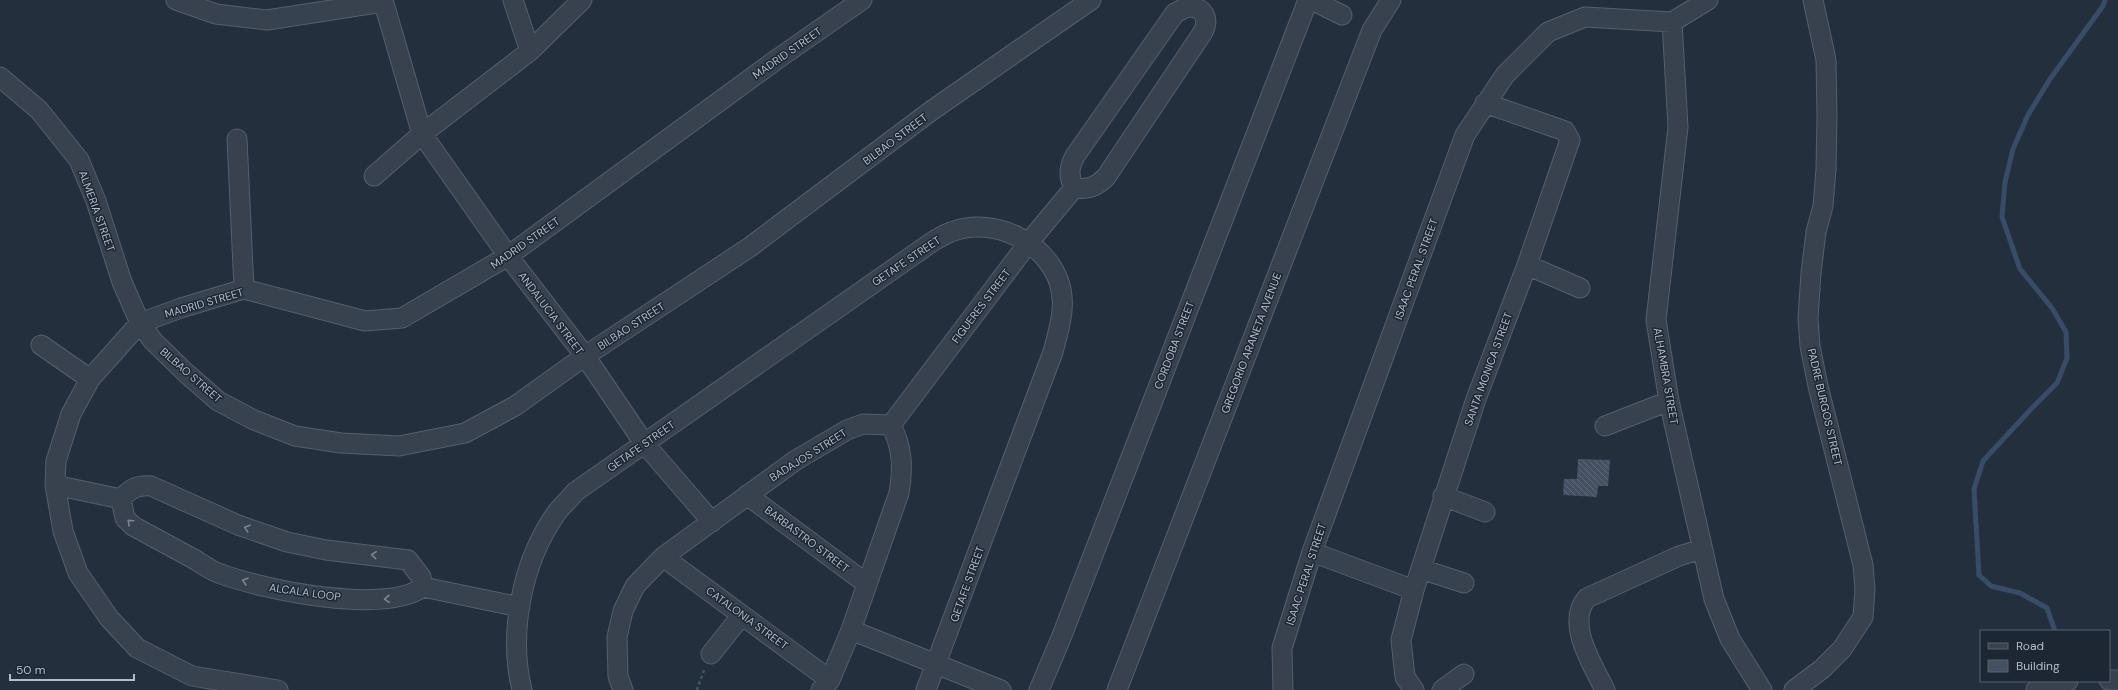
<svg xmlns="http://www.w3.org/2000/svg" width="2118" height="690" viewBox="0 0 2118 690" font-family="'DM Sans',sans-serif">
  <defs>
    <pattern id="building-back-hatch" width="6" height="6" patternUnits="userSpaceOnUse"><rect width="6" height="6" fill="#455162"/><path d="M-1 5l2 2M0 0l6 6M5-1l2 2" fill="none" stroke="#5d6877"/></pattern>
  </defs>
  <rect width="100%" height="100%" fill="#242f3e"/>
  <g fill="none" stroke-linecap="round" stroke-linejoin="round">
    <path stroke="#394c67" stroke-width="5" d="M2055 631 2047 608 2020 593 1991 586 1979 575 1974 489 1983 461 2032 408 2057 383 2067 358 2066 332 2052 308 2020 269 2002 217 2005 182 2013 149 2028 115 2050 79 2103 6 2105 0"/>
  </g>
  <path fill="url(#building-back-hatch)" d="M1578 459 1610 460 1608 486H1598L1597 497 1563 495 1564 479H1577Z"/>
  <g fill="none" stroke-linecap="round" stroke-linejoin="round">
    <defs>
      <path id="street" d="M176 0 216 14 267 20 383 2
        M383 0 422 134 508 256 585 356 644 443 712 522
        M513 0 530 51
        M1312 0 1342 15
        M1187 7C1203 6 1210 18 1203 32L1106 177C1096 187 1088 190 1074 188 1068 176 1069 167 1075 156L1175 13Z
        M1672 22 1678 127 1656 320 1669 401 1714 599 1730 639 1762 690
        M0 77 39 110 79 160 96 201 122 282 140 323 153 341 186 373 218 401 254 420 295 436 341 443 399 446 465 433 515 406 585 356 750 247 931 111 1091 0
        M237 139 244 289
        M374 176 422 134 530 51 582 0
        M1527 265 1580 288
        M41 345 90 379
        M891 425 1029 242 1074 188
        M1605 426 1669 401
        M55 485 121 499
        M747 495 867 584
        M1443 496 1485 512
        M1312 552 1414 590
        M663 557 830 680
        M1421 569 1464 583
        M423 587 421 577 408 560 326 550 287 542 238 525 151 486C136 485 130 489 121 499L125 518 133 526C153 537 172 547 192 558 201 563 211 571 221 574 265 590 386 615 423 587L520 607
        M851 630 1001 690
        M711 654 742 615
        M2109 680H2118
        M278 690 192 676 137 648 109 618 78 573 63 531 55 485 56 461 71 414 90 379 140 323 181 308 244 289 365 321 402 318 508 256 776 60 862 0
        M522 690C508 633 522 563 555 515 560 507 569 500 575 492L932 242C939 238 945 234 951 232 993 216 1045 241 1059 282 1067 305 1059 329 1053 352L926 690
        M623 690 618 676 617 637 623 611 635 586 663 557 796 460 847 430 863 424 891 425
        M821 690 830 680 851 630 899 493C903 469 903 448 891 425
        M1039 690 1061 638 1308 0
        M1117 690 1372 30 1391 0
        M1283 690 1282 648 1312 552 1465 135 1505 75 1548 32 1585 17 1672 22 1708 0
        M1414 690 1405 677 1401 640 1414 590 1476 399 1527 265 1570 140 1565 131 1485 103
        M1442 690 1464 674
        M1605 690C1593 665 1565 623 1587 598L1679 556 1702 549
        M1794 690 1822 669 1842 649 1863 617 1865 589 1863 565 1818 386 1810 346 1808 318 1811 273 1816 232 1823 206 1826 169 1827 117 1826 60 1813 0
        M2036 690 2068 681"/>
    </defs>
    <use href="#street" stroke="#565f6c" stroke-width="21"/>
    <path stroke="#44595c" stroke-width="2.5" stroke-dasharray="3 3" stroke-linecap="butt" d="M697 690 704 670"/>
    <use href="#street" stroke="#38414e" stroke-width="19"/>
  </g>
  <defs><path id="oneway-chevron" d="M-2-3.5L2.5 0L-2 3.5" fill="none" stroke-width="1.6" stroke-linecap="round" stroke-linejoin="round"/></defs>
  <g stroke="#7c8592">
    <use href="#oneway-chevron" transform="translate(130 522) rotate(-138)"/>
    <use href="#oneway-chevron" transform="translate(247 528) rotate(-161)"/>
    <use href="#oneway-chevron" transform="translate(374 555) rotate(-175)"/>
    <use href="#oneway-chevron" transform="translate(245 581) rotate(-164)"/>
    <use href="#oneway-chevron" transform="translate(387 599) rotate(178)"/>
  </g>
  <g text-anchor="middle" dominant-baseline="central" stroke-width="3" stroke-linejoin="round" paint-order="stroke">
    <g font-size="11" fill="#b4bcc9" stroke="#1d2633">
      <text transform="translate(787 53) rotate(-35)">MADRID STREET</text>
      <text transform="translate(895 139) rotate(-37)">BILBAO STREET</text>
      <text transform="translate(97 211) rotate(70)">ALMERIA STREET</text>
      <text transform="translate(525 243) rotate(-35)">MADRID STREET</text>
      <text transform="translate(906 261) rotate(-34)">GETAFE STREET</text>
      <text transform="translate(1416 269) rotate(-70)">ISAAC PERAL STREET</text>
      <text transform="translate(204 303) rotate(-16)">MADRID STREET</text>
      <text transform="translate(981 306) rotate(-53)">FIGUERES STREET</text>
      <text transform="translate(551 313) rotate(53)">ANDALUCIA STREET</text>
      <text transform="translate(631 326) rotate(-33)">BILBAO STREET</text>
      <text transform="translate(1251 343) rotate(-69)">GREGORIO ARANETA AVENUE</text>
      <text transform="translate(1174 345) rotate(-69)">CORDOBA STREET</text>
      <text transform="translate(1488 369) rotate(-70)">SANTA MONICA STREET</text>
      <text transform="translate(191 375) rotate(41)">BILBAO STREET</text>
      <text transform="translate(1666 376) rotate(80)">ALHAMBRA STREET</text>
      <text transform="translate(1825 407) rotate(77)">PADRE BURGOS STREET</text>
      <text transform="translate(641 446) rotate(-35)">GETAFE STREET</text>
      <text transform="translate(808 455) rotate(-32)">BADAJOS STREET</text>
      <text transform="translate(807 539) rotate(37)">BARBASTRO STREET</text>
      <text transform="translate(1306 574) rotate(-72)">ISAAC PERAL STREET</text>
      <text transform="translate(967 584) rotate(-70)">GETAFE STREET</text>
      <text transform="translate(305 592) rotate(8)">ALCALA LOOP</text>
      <text transform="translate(747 618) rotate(36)">CATALONIA STREET</text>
    </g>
  </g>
  <rect x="1980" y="630" width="130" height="52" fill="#1d2633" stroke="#59626f"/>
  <rect x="1988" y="643" width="20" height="6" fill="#38414e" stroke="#59626f"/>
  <text x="2016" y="650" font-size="12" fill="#b4bcc9">Road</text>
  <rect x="1988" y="660" width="20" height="12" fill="#455162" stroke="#59626f"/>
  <text x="2016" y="670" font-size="12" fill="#b4bcc9">Building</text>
  <path d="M10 674v6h124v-6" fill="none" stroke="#b4bcc9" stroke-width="2"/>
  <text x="16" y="674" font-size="12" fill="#b4bcc9" stroke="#1d2633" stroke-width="3" paint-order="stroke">50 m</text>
</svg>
